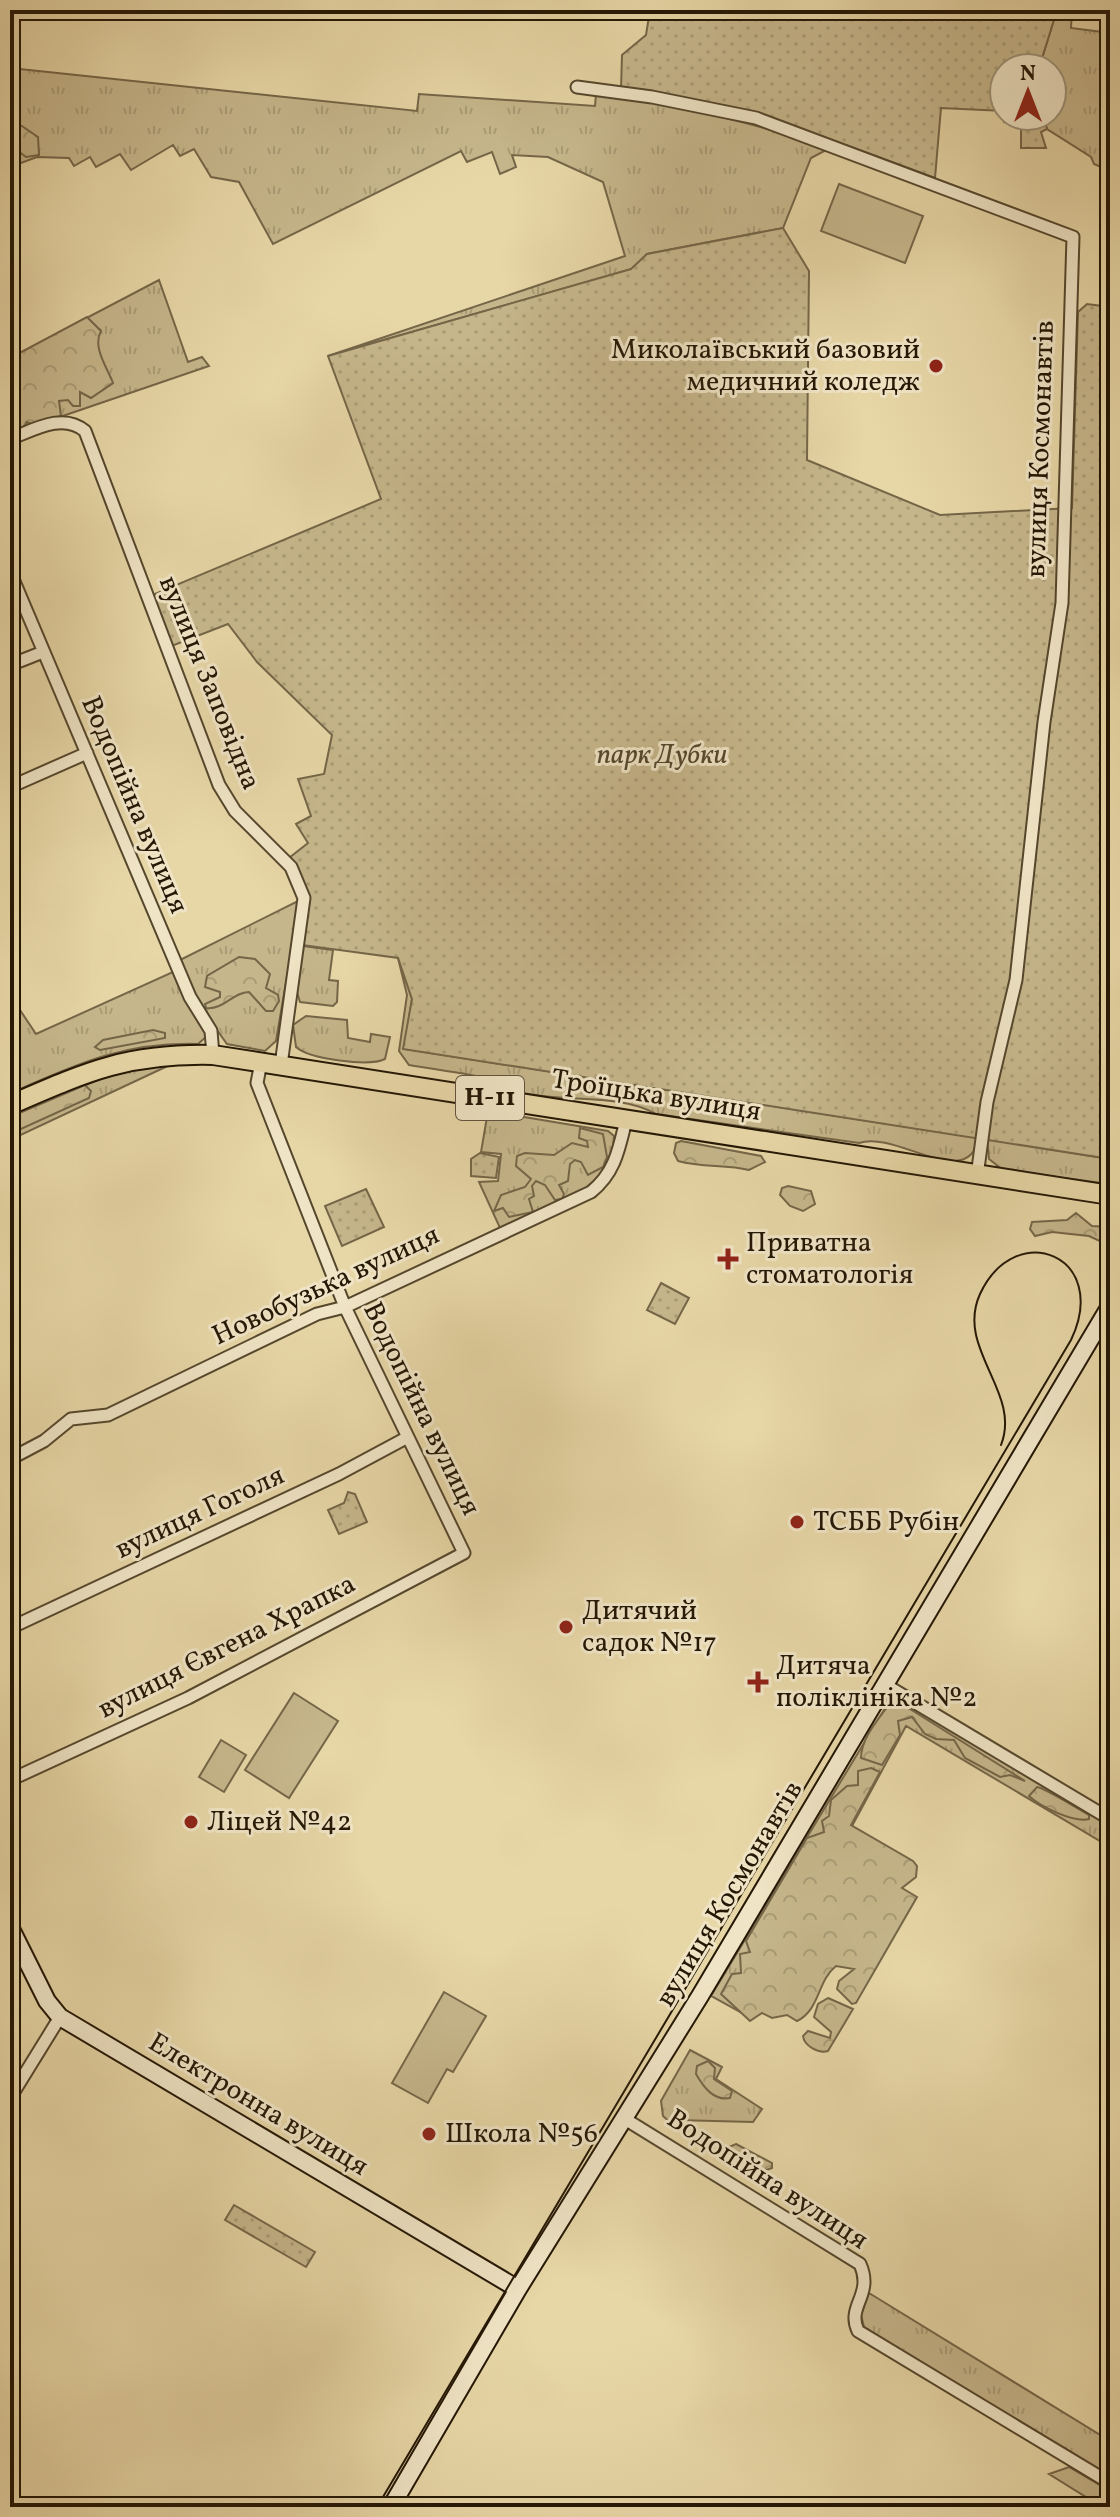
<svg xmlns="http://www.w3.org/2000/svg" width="1120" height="2517" viewBox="0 0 1120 2517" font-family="Vollkorn,serif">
  <defs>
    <pattern id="grass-tufts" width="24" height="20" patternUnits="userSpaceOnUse" patternTransform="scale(2)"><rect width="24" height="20" fill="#c6b68b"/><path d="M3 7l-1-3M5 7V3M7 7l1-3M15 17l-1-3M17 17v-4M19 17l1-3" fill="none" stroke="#aa9c76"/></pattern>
    <pattern id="forest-crowns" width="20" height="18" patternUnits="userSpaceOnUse" patternTransform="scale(2)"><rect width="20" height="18" fill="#c6b68b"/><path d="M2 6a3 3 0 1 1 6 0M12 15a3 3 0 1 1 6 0" fill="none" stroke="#aa9c76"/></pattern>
    <pattern id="park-dots" width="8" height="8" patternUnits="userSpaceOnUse" patternTransform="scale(2)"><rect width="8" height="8" fill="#c6b68b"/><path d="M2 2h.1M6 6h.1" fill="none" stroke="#aa9c76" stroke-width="1.8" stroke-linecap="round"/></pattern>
  </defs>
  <rect width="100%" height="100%" fill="#e7d6a6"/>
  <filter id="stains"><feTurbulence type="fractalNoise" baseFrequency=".0025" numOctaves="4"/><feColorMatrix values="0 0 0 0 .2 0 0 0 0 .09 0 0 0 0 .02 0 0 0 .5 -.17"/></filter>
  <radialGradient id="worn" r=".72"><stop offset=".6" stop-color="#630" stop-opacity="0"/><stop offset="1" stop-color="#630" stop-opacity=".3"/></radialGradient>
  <path fill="url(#grass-tufts)" stroke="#756648" stroke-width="2" d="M1057 10H1072L1071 28 1110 33V171L1094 164 1091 157 1047 129 1043 116H1052V68H1039Z
    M10 68 417 111 419 94 595 106 596 94C677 103 753 123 830 148L811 158 783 228 647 254 632 269 328 356 625 256 603 182 548 157 512 155 516 167 500 174 492 152 467 162 461 151 273 244 239 182 211 177 194 149 180 156 173 145 131 170 120 154 96 167 90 157 74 166 69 158 37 157 10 167Z
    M159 280 188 362 202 357 209 366 10 434V358Z
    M300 900 276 1041 265 1051 227 1044 199 1005 178 961Z
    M303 946 333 950 329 980 338 981 337 1002 333 1006 300 1002 297 992Z
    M398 958 412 999 404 1049 979 1138C967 1193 897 1130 859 1143L656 1114C619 1093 567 1103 523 1093 513 1090 505 1083 495 1080 467 1073 437 1070 409 1065L399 1051 407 995Z
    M175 971 207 1036 198 1044C127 1042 81 1062 18 1090L10 1076V995L36 1034Z
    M306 1016 347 1020 348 1038 370 1042 371 1034 390 1037 385 1059C369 1067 309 1059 296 1047L293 1025Z
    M174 1063 10 1140V1116L115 1073Z
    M512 1115 608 1131 614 1136C612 1195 545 1208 500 1228L479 1182 498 1181 501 1154 481 1152 487 1117Z
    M987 1139 1110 1159V1184L1003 1170 989 1159Z
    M890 1700 902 1701 1110 1826V1847L906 1726 749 2017 711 1996Z
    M690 2050 722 2067 716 2079 762 2109 753 2122 675 2120 672 2124 663 2116 661 2101Z
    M869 2293 1110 2441V2477L864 2327 861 2315Z
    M1069 2467 1110 2491V2507H1102L1049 2474Z"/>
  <path fill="url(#forest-crowns)" stroke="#756648" stroke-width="2" d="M10 118 38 137 39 155 26 157 18 151 10 154Z
    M87 317 101 331C92 347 107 367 113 383L91 398 80 392V406H73L68 400 59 401 61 416 34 425 27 422 24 427 10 431V358Z
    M239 957 255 959 270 974 266 988 278 995 279 1001 273 1011H266L249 992C233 992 224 1010 206 1008L205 1004 220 997V992L205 987 207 976Z
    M153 1030 165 1033V1038L100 1050 95 1047 103 1040Z
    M85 1085 91 1091 89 1098 10 1134V1117Z
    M580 1128 603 1134 607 1157 603 1167 588 1175 581 1162 575 1160 570 1164 568 1181 559 1185 564 1194 562 1199 555 1200 545 1185 536 1181 532 1186 534 1196 529 1199 533 1212 509 1217 503 1208 494 1211 501 1195 525 1187 531 1179 516 1166 517 1156 525 1153 554 1155 572 1143 588 1147 587 1141 579 1138Z
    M681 1141 761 1156 765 1162 749 1170C725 1164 703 1168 678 1161L674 1153 676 1143Z
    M788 1186 811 1191 815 1204 803 1211 790 1206 780 1195 782 1188Z
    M1076 1213 1092 1226 1110 1227V1253L1102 1242 1089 1236 1052 1232 1035 1236 1030 1229 1032 1222 1067 1220Z
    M902 1704 1025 1781 1010 1775 1000 1777 965 1758 954 1740 936 1739 925 1734 912 1717 898 1721 900 1735 882 1765 861 1758C861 1739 877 1721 888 1706Z
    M871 1768 880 1772 851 1825 913 1861 917 1866 916 1877 902 1888 917 1897 856 2003 852 2004 837 1989 839 1981 854 1969 836 1966C817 1981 820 2010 797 2021L787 2015 772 2018 762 2013 750 2021 721 1994 732 1974 741 1973 740 1954 750 1952 746 1941 807 1838 824 1832 822 1821 829 1816 831 1800 847 1786 858 1785V1771Z
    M1037 1787C1045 1788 1078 1809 1089 1815V1819C1074 1823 1041 1807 1029 1796Z
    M828 1998 853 2009 828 2051C819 2054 804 2046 803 2036L808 2031 830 2038 831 2032 814 2017 818 2004Z
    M708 2061 715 2068 714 2079 732 2091 730 2098C714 2101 704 2088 696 2074L697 2066Z
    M736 2144 772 2163V2168C754 2176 742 2163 728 2153L729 2147Z"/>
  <path fill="url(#park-dots)" stroke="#756648" stroke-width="2" d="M650 10H1057L1039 68H1004V111L941 108 935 178C831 139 732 102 621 89L622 55 646 35Z
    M1004 116H1043L1047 129 1041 132 1046 148H1021V124L1004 122Z
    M783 228 809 271 807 460 940 515 1072 508 1078 312 1087 304 1110 307V1159L403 1049 412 999 398 958 302 945C307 902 312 896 289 858L308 843 296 824 311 816 298 779 324 774 332 735 257 662 228 624 169 647 150 596 381 499 328 356 631 269 647 254Z
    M480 1153 499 1157 496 1178 471 1176V1159Z
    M366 1189 384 1227 342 1246 325 1206Z
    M661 1283 689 1298 675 1324 647 1310Z
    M348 1492 355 1494 367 1522 339 1534 328 1510 344 1503Z
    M234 2205 315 2252 306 2267 225 2220Z"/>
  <path fill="#c6b68b" stroke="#756648" stroke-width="2" d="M839 184 923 216 905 263 821 231Z
    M294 1693 338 1721 289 1798 245 1770Z
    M221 1740 246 1755 224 1792 199 1777Z
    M444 1992 486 2016 453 2072 447 2069 428 2103 392 2083Z"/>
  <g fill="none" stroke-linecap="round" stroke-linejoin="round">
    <defs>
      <path id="street" d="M577 87 652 97 756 118 1073 237 1062 603 1044 722 1016 980 987 1102 977 1176
        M10 439C33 430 63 412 85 431L219 785 235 811 291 867 304 898 281 1065
        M10 572 190 997 211 1031 213 1055
        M10 665 43 652
        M10 787 87 753
        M10 1459 44 1441 71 1419 108 1415 317 1314 345 1307 591 1192C615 1173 619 1149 626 1120
        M10 1628 339 1474 408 1437
        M884 1684 1110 1819
        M10 1780 188 1698 464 1553 345 1307 257 1083 261 1062
        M10 2098 60 2017
        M625 2119 860 2264C874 2295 846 2306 858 2331L1110 2483"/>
      <path id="secondary" d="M10 1927 47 2001 60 2017 518 2289
        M391 2507 518 2289 700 1996 1110 1306"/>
      <path id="primary" d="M10 1105C86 1072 127 1053 213 1055L1110 1195"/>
    </defs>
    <use href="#street" stroke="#55472d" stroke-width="15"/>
    <use href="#secondary" stroke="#241705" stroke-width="20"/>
    <use href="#primary" stroke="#241705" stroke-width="22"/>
    <use href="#street" stroke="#efe4c5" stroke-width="11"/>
    <use href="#secondary" stroke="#efe4c5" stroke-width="16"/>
    <use href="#primary" stroke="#e7d6a6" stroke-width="18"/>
    <path stroke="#241705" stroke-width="2" d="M377 2507 1071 1340C1111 1256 1016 1217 980 1294 955 1349 1022 1392 1001 1445"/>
  </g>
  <g fill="#8f2418" stroke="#efe4c5" stroke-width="3">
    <circle cx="936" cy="366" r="8"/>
    <path d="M724 1247h8v8h8v8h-8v8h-8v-8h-8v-8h8z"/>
    <circle cx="797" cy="1522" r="8"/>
    <circle cx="566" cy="1627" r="8"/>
    <path d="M754 1670h8v8h8v8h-8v8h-8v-8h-8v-8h8z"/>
    <circle cx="191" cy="1822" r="8"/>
    <circle cx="429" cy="2134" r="8"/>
  </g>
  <g text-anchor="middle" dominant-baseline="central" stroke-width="6" stroke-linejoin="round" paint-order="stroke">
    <rect fill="#efe4c5" stroke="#61543f" stroke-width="2" x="456" y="1076" width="68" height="44" rx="6"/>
    <g font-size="26" font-weight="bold" fill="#241705">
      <text x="490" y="1098">Н-11</text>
    </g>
    <g font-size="28" fill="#241705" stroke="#efe4c5" text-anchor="start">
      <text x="920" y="350" text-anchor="end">Миколаївський базовий<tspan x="920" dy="32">медичний коледж</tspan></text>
      <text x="746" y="1243">Приватна<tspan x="746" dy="32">стоматологія</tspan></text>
      <text x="813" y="1522">ТСББ Рубін</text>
      <text x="582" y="1611">Дитячий<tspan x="582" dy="32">садок №17</tspan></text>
      <text x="776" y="1666">Дитяча<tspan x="776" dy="32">поліклініка №2</tspan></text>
      <text x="207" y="1822">Ліцей №42</text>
      <text x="445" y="2134">Школа №56</text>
    </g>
    <g font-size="28" fill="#241705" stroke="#efe4c5">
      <text transform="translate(1041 449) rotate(-88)">вулиця Космонавтів</text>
      <text transform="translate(209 683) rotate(68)">вулиця Заповідна</text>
      <text transform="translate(134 805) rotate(67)">Водопійна вулиця</text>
      <text transform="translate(656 1096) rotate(9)">Троїцька вулиця</text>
      <text transform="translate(326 1286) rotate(-25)">Новобузька вулиця</text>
      <text transform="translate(421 1409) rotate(64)">Водопійна вулиця</text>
      <text transform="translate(200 1513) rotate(-25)">вулиця Гоголя</text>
      <text transform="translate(227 1647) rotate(-27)">вулиця Євгена Храпка</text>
      <text transform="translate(730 1894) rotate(-59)">вулиця Космонавтів</text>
      <text transform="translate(258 2105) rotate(31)">Електронна вулиця</text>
      <text transform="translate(767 2180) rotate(33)">Водопійна вулиця</text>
    </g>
    <g font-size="28" font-style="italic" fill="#55472d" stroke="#efe4c5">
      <text x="662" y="755">парк Дубки</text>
    </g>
  </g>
  <rect width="1120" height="2517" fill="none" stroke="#e7d6a6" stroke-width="40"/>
  <rect x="12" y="12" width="1096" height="2493" fill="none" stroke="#241705" stroke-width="4"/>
  <rect x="20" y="20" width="1080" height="2477" fill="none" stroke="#241705" stroke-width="2"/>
  <g transform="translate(1028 92)"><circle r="38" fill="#efe4c5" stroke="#9e9278" stroke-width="2"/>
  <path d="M0-6L14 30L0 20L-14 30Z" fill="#8f2418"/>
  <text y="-12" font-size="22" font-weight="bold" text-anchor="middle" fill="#241705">N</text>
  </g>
  <rect width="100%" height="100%" filter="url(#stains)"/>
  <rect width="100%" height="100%" fill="url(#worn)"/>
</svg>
